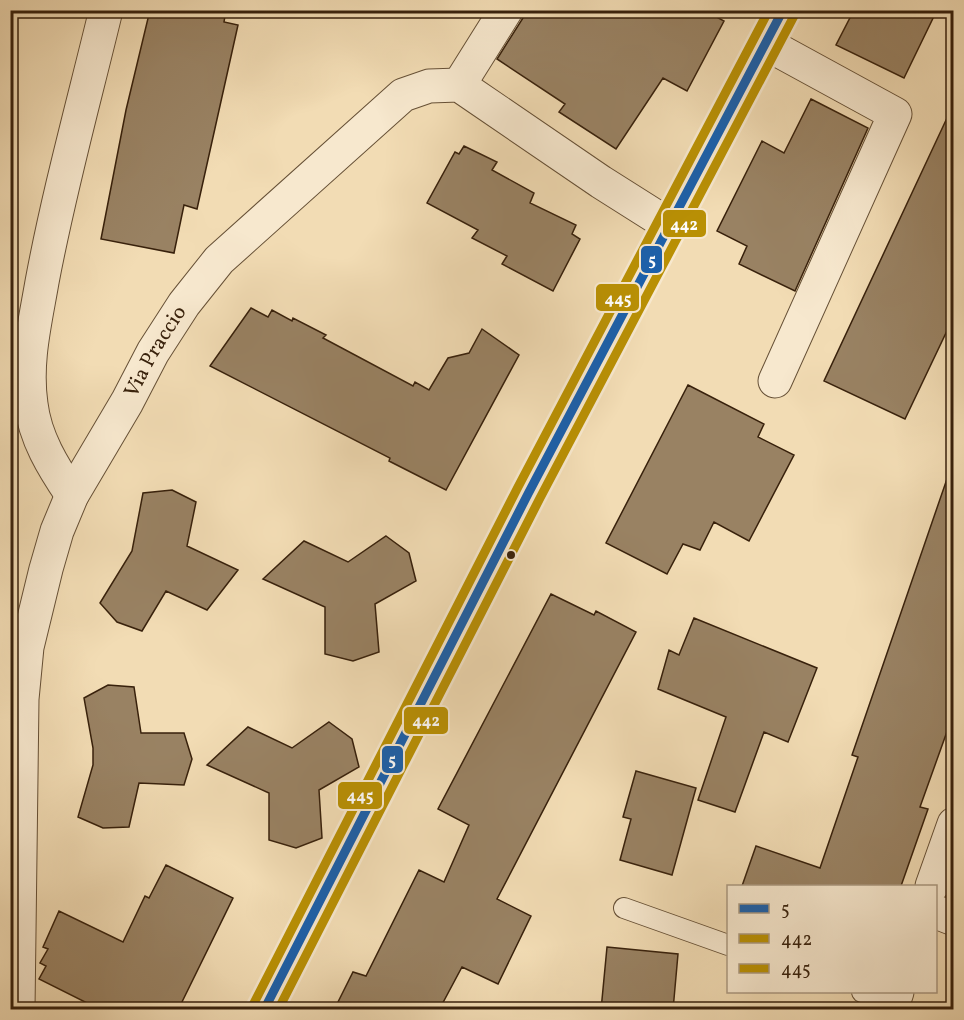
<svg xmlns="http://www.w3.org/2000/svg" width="964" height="1020" viewBox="0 0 964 1020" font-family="Vollkorn,serif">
  <rect width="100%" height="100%" fill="#f2dcb4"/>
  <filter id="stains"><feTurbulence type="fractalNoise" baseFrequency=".00333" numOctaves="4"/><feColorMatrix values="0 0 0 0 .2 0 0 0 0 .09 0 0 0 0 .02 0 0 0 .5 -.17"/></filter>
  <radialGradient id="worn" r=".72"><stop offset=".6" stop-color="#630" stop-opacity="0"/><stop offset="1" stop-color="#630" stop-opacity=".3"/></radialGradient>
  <path fill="#998263" stroke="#38210c" stroke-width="1.5" d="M150 10H226L224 22 238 25 197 209 184 205 174 253 101 239 126 110Z
    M528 10H704L724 21 687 91 663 78 616 149 559 112 565 104 497 59Z
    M854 10H937L904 78 836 45Z
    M811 99 868 128 795 291 739 264 747 246 717 231 762 141 784 153Z
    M954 103V316L905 419 824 381Z
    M464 146 497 162 492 170 534 193 530 203 576 225 572 234 580 239 553 291 502 264 507 256 472 238 478 230 427 203 455 152 459 154Z
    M251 308 268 317 272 310 292 321 293 318 326 335 323 338 413 386 415 382 429 390 448 358 469 353 482 329 519 355 446 490 389 461 390 458 210 366Z
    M688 385 764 424 758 437 794 455 749 541 714 522 700 550 683 544 667 574 606 543Z
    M949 473 954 474V712L920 807 928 809 901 886H742L756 846 820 868 858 757 852 755Z
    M172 490 196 502 187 546 238 570 207 610 166 591 142 631 117 622 100 603 132 551 143 493Z
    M386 536 409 553 416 581 375 604 379 652 353 661 325 654V607L263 579 304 541 348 562Z
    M551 594 594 615 596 611 636 632 497 899 531 916 498 984 462 967 439 1010H334L353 972 366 976 419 870 444 882 469 825 438 809Z
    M694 618 817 668 788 742 764 732 735 812 698 800 726 717 658 689 669 650 679 655Z
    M108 685 134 687 141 733H184L192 759 184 785 139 783 129 827 103 828 78 817 93 765V748L84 698Z
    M329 722 352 739 359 767 319 790 322 838 296 848 269 840V793L207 765 248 727 292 748Z
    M636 771 696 788 672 875 620 860 631 819 623 817Z
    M166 865 233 898 178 1010H101L39 979 46 966 40 963 48 949 43 947 59 911 123 942 145 896 149 898Z
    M607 947 678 954 673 1010H601Z"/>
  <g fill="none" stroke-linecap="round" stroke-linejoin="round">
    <defs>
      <path id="lane" d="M624 908 728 945
        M862 992 893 1002"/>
      <g id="street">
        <path d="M765 43 895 114 775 381"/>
        <path d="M459 85 506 10"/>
        <path d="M72 495C53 467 35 438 31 404 25 362 35 323 42 282 59 191 84 101 106 10"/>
        <path d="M932 886 954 824"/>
        <path d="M936 912 954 919"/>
        <path id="s1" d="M18 1010 22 699 27 647 46 569 57 531 72 495 127 402 153 352 184 304 219 260 403 95 429 86 459 85 601 182 669 225"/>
        <path d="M891 1010 897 992"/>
      </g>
      <path id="primary" d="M264 1010 529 492 783 10"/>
    </defs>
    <use href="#lane" stroke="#665036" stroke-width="22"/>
    <use href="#street" stroke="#665036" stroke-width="35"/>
    <use href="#primary" stroke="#38210c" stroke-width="35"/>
    <use href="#lane" stroke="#f7e8ce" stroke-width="20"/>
    <use href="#street" stroke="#f7e8ce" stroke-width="33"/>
    <use href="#primary" stroke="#f2dcb4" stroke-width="33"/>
    <defs>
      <path id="bus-1" d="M264 1010 529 492 783 10"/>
      <path id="bus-2" d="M278 1010 540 498 794 16"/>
      <path id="bus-3" d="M253 1005 518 487 769 10"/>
    </defs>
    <use href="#bus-1" stroke="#f7e8ce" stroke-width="14"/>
    <use href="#bus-2" stroke="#f7e8ce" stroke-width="14"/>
    <use href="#bus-3" stroke="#f7e8ce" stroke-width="14"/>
    <use href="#bus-1" stroke="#1b60ab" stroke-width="9"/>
    <use href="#bus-2" stroke="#b99004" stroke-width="9"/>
    <use href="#bus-3" stroke="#b99004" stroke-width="9"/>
  </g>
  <circle fill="#38210c" stroke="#f7e8ce" stroke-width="2" cx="511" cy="555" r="5"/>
  <g text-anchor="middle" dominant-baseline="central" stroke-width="4.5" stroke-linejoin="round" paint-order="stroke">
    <g font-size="21" fill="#38210c" stroke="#f7e8ce">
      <text stroke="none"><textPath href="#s1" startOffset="688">Via Praccio</textPath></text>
    </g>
  </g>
  <g stroke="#f7e8ce" stroke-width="2">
    <rect x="662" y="209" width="45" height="29" rx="6" fill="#b99004"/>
    <rect x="640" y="245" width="23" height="29" rx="6" fill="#1b60ab"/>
    <rect x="595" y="283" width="45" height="29" rx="6" fill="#b99004"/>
    <rect x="403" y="706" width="46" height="29" rx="6" fill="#b99004"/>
    <rect x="381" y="745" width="23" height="29" rx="6" fill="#1b60ab"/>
    <rect x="337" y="781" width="46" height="29" rx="6" fill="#b99004"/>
  </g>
  <g font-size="16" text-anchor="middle" font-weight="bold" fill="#fff">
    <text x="684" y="230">442</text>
    <text x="652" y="265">5</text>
    <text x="618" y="304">445</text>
    <text x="426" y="726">442</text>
    <text x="392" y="765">5</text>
    <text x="360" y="801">445</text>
  </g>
  <rect width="964" height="1020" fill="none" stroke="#f2dcb4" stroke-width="36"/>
  <rect x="12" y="12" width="940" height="996" fill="none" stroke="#38210c" stroke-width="3"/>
  <rect x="18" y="18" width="928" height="984" fill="none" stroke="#38210c" stroke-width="1.5"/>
  <rect x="727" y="885" width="210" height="108" fill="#f7e8ce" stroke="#ab9880" stroke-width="1.5"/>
  <rect x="739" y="904" width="30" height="9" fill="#1b60ab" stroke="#ab9880" stroke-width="1.5"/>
  <text x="781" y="915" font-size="18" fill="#38210c">5</text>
  <rect x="739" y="934" width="30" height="9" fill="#b99004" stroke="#ab9880" stroke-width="1.5"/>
  <text x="781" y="945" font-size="18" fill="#38210c">442</text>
  <rect x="739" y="964" width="30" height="9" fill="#b99004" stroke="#ab9880" stroke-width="1.5"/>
  <text x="781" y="975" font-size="18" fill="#38210c">445</text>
  <rect width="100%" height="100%" filter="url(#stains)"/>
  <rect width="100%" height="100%" fill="url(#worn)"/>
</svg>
